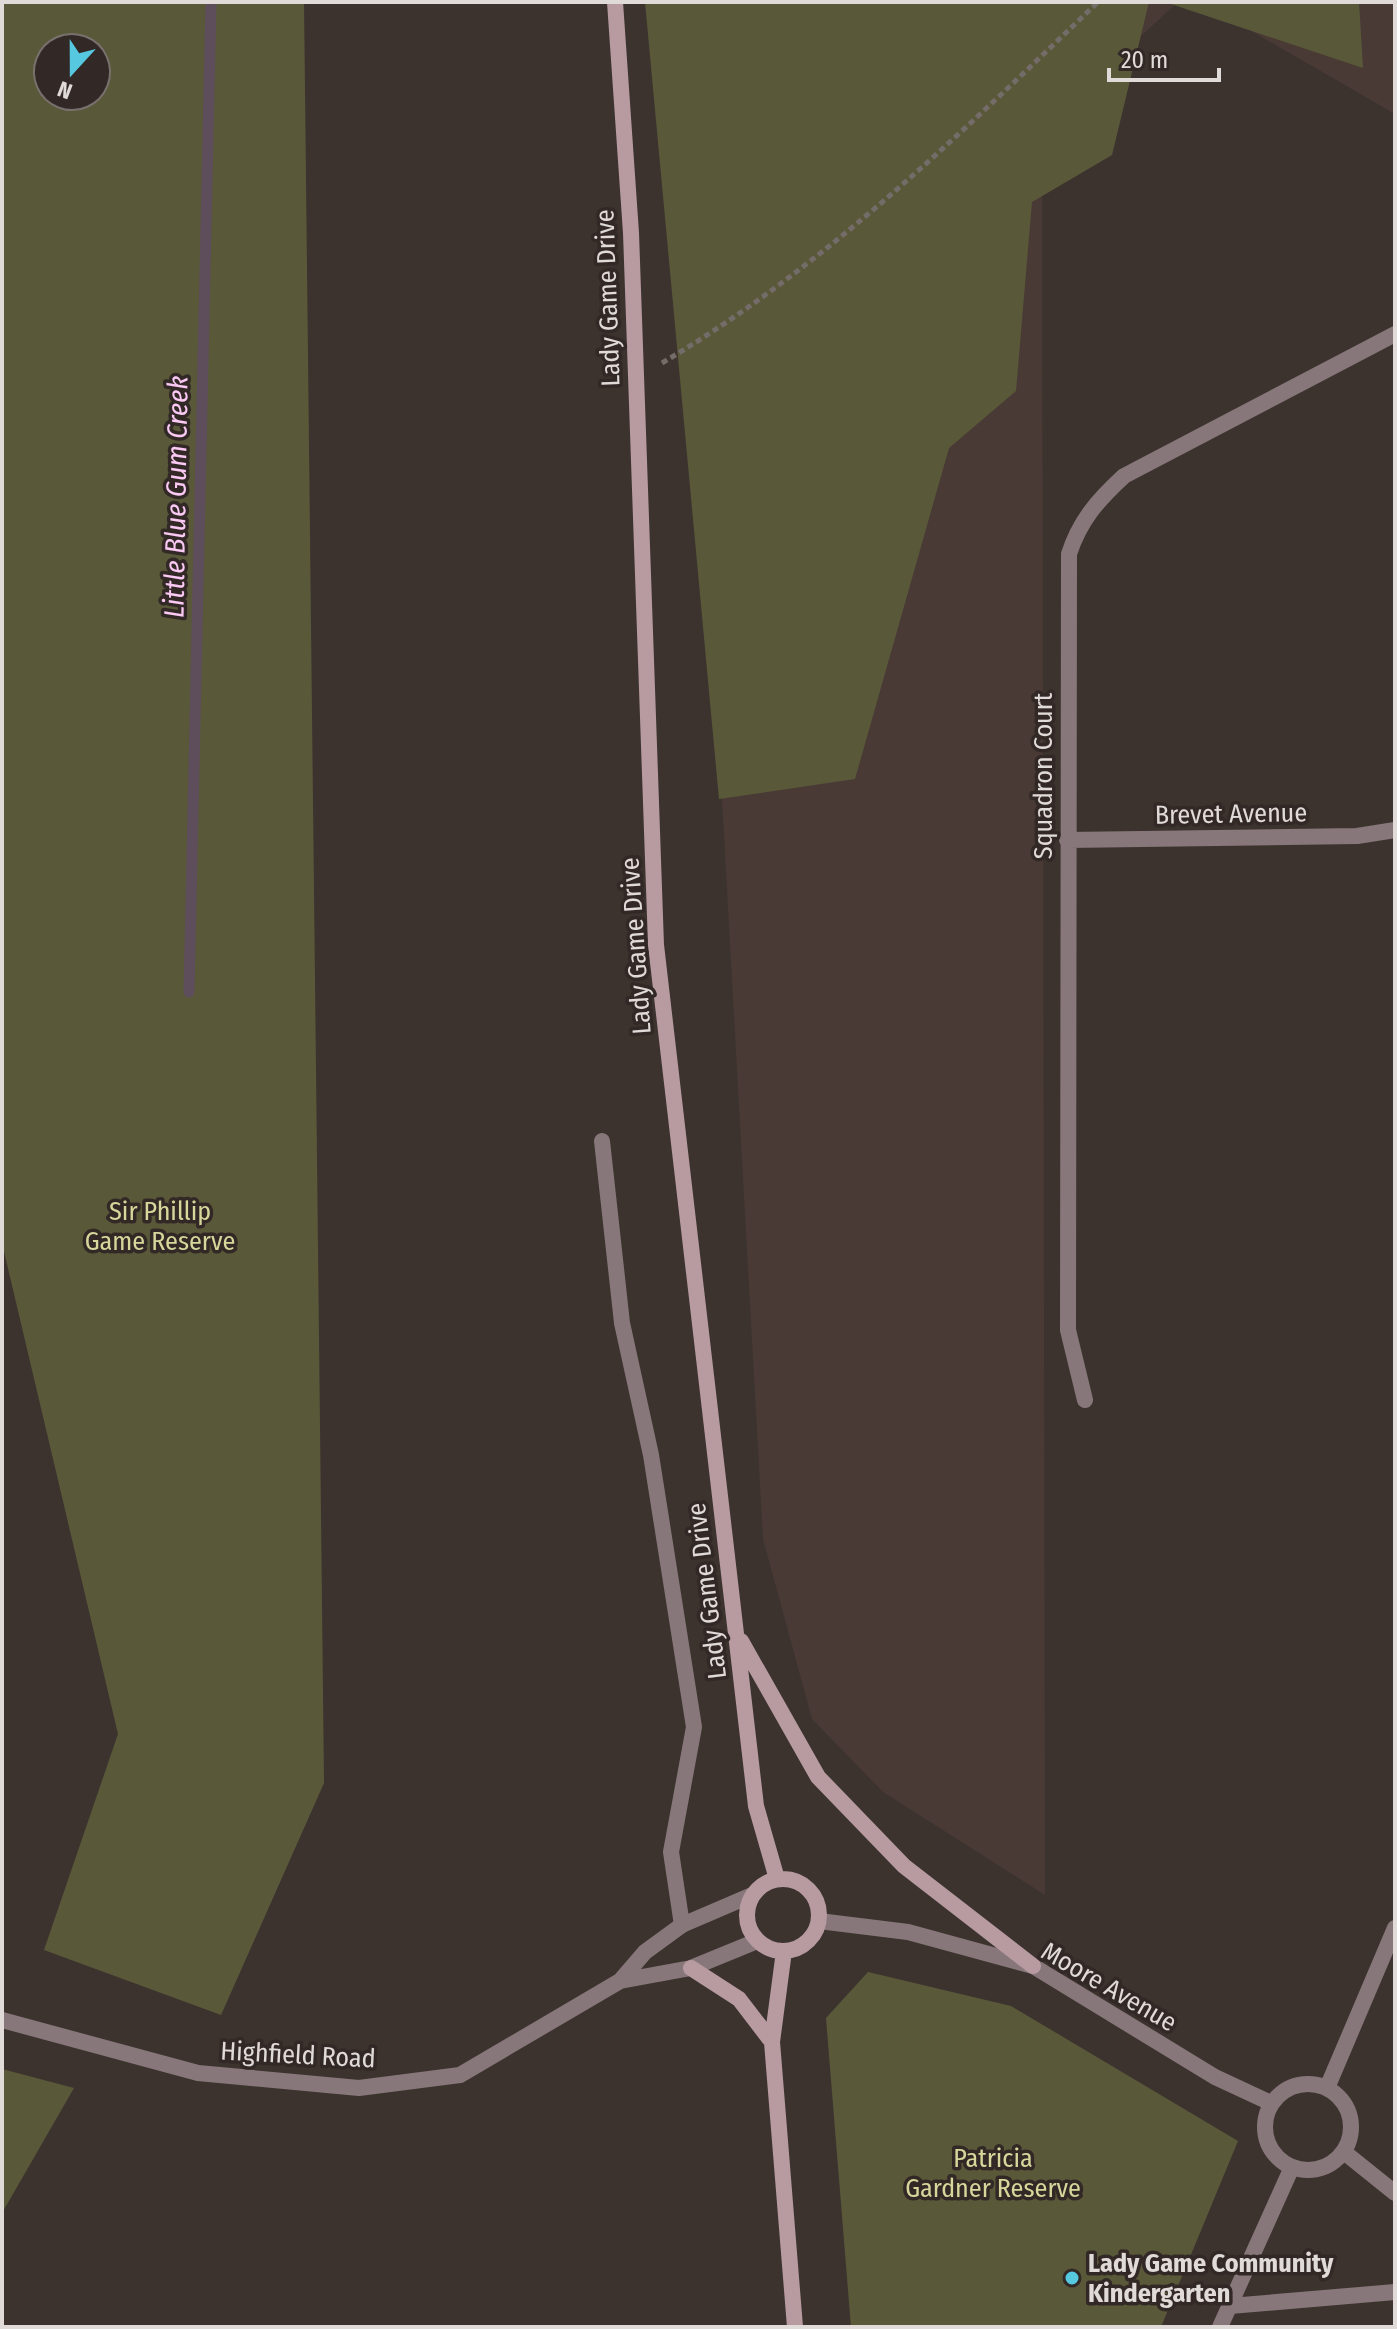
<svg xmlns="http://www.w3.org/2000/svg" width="1397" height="2329" viewBox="0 0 1397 2329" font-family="'Fira Sans Condensed',sans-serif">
  <rect width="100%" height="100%" fill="#3c332f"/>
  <path fill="#4a3a35" d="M660 2H1178L1042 127 1045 1895 883 1792 812 1719 763 1539 714 654Z
    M1201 2H1395V114Z"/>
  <path fill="#59593a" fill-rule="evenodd" d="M2 2H304L324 1783 221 2015 44 1950 118 1734 2 1243ZM96 48V96H48V48Z
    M645 2H1149L1112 155 1032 202 1016 391 949 448 855 779 719 799Z
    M1165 2H1359L1363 68Z
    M868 1972 1011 2006 1238 2141 1161 2327H851L826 2018Z
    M2 2069 74 2088 2 2213Z"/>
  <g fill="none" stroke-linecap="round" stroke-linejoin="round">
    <path stroke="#5e4d5b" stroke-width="11" d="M189 992 211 2"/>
    <path stroke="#746c69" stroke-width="5" stroke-dasharray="6 4" stroke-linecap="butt" d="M662 363C826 266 961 133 1098 2"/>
    <path stroke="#88777a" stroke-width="16" d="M602 1141 622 1323 651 1455 694 1727 671 1852 682 1925
      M1230 2306 1395 2292"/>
    <path stroke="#88777a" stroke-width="16" d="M1067 840 1357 836 1395 830
      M1085 1400 1068 1330 1069 554C1080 520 1098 500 1124 476L1395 334
      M819 1921 908 1932 1033 1966 1215 2077 1271 2103
      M620 1981 691 1968 757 1941
      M2 2020 198 2073 359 2088 460 2075 620 1981 645 1952 682 1925 752 1895
      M1265 2127a43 43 0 1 1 86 0a43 43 0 1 1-86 0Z
      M1327 2088 1395 1928
      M1344 2152 1395 2193
      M1220 2327 1292 2167"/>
    <path stroke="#b79ba1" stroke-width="16" d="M615 2 631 233 656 945 756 1806 777 1879
      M741 1641 818 1777 904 1866 1033 1966
      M747 1915a36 36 0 1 1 72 0a36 36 0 1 1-72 0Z
      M784 1951 772 2042 795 2327
      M691 1968 739 1999 772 2042"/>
  </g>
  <circle fill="#56c9e1" stroke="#322926" stroke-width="3" cx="1072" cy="2278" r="8"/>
  <g text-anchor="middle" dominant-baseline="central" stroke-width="7" stroke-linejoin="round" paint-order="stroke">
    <g font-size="26" fill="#e0dad8" stroke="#322926">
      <text transform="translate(608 298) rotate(-92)">Lady Game Drive</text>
      <text transform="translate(1043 776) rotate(-90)">Squadron Court</text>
      <text transform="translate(1231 814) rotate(-1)">Brevet Avenue</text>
      <text transform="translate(636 946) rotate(-94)">Lady Game Drive</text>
      <text transform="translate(707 1591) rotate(-97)">Lady Game Drive</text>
      <text transform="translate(1109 1987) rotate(30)">Moore Avenue</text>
      <text transform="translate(298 2055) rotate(3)">Highfield Road</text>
    </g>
    <g font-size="26" fill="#d6d79b" stroke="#322926">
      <text x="160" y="1211">Sir Phillip<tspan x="160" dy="30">Game Reserve</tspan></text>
      <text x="993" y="2158">Patricia<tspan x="993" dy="30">Gardner Reserve</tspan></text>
    </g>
    <g font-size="26" font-weight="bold" fill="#e0dad8" stroke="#322926" text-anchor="start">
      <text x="1088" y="2263">Lady Game Community<tspan x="1088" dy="30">Kindergarten</tspan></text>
    </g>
    <g font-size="28" font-style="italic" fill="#fac9f4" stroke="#322926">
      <text transform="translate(176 497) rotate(-89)">Little Blue Gum Creek</text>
    </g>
  </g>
  <rect width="1397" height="2329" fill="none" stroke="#e0dad8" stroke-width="8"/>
  <g transform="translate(72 72) rotate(201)"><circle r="38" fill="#322926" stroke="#78706d" stroke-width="2"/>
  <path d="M0-6L14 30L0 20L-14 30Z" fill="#56c9e1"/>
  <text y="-12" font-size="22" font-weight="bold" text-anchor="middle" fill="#e0dad8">N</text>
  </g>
  <path d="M1109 68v12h110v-12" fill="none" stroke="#e0dad8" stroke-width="4"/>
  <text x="1121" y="68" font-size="24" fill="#e0dad8" stroke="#322926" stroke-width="6" paint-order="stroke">20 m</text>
</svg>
